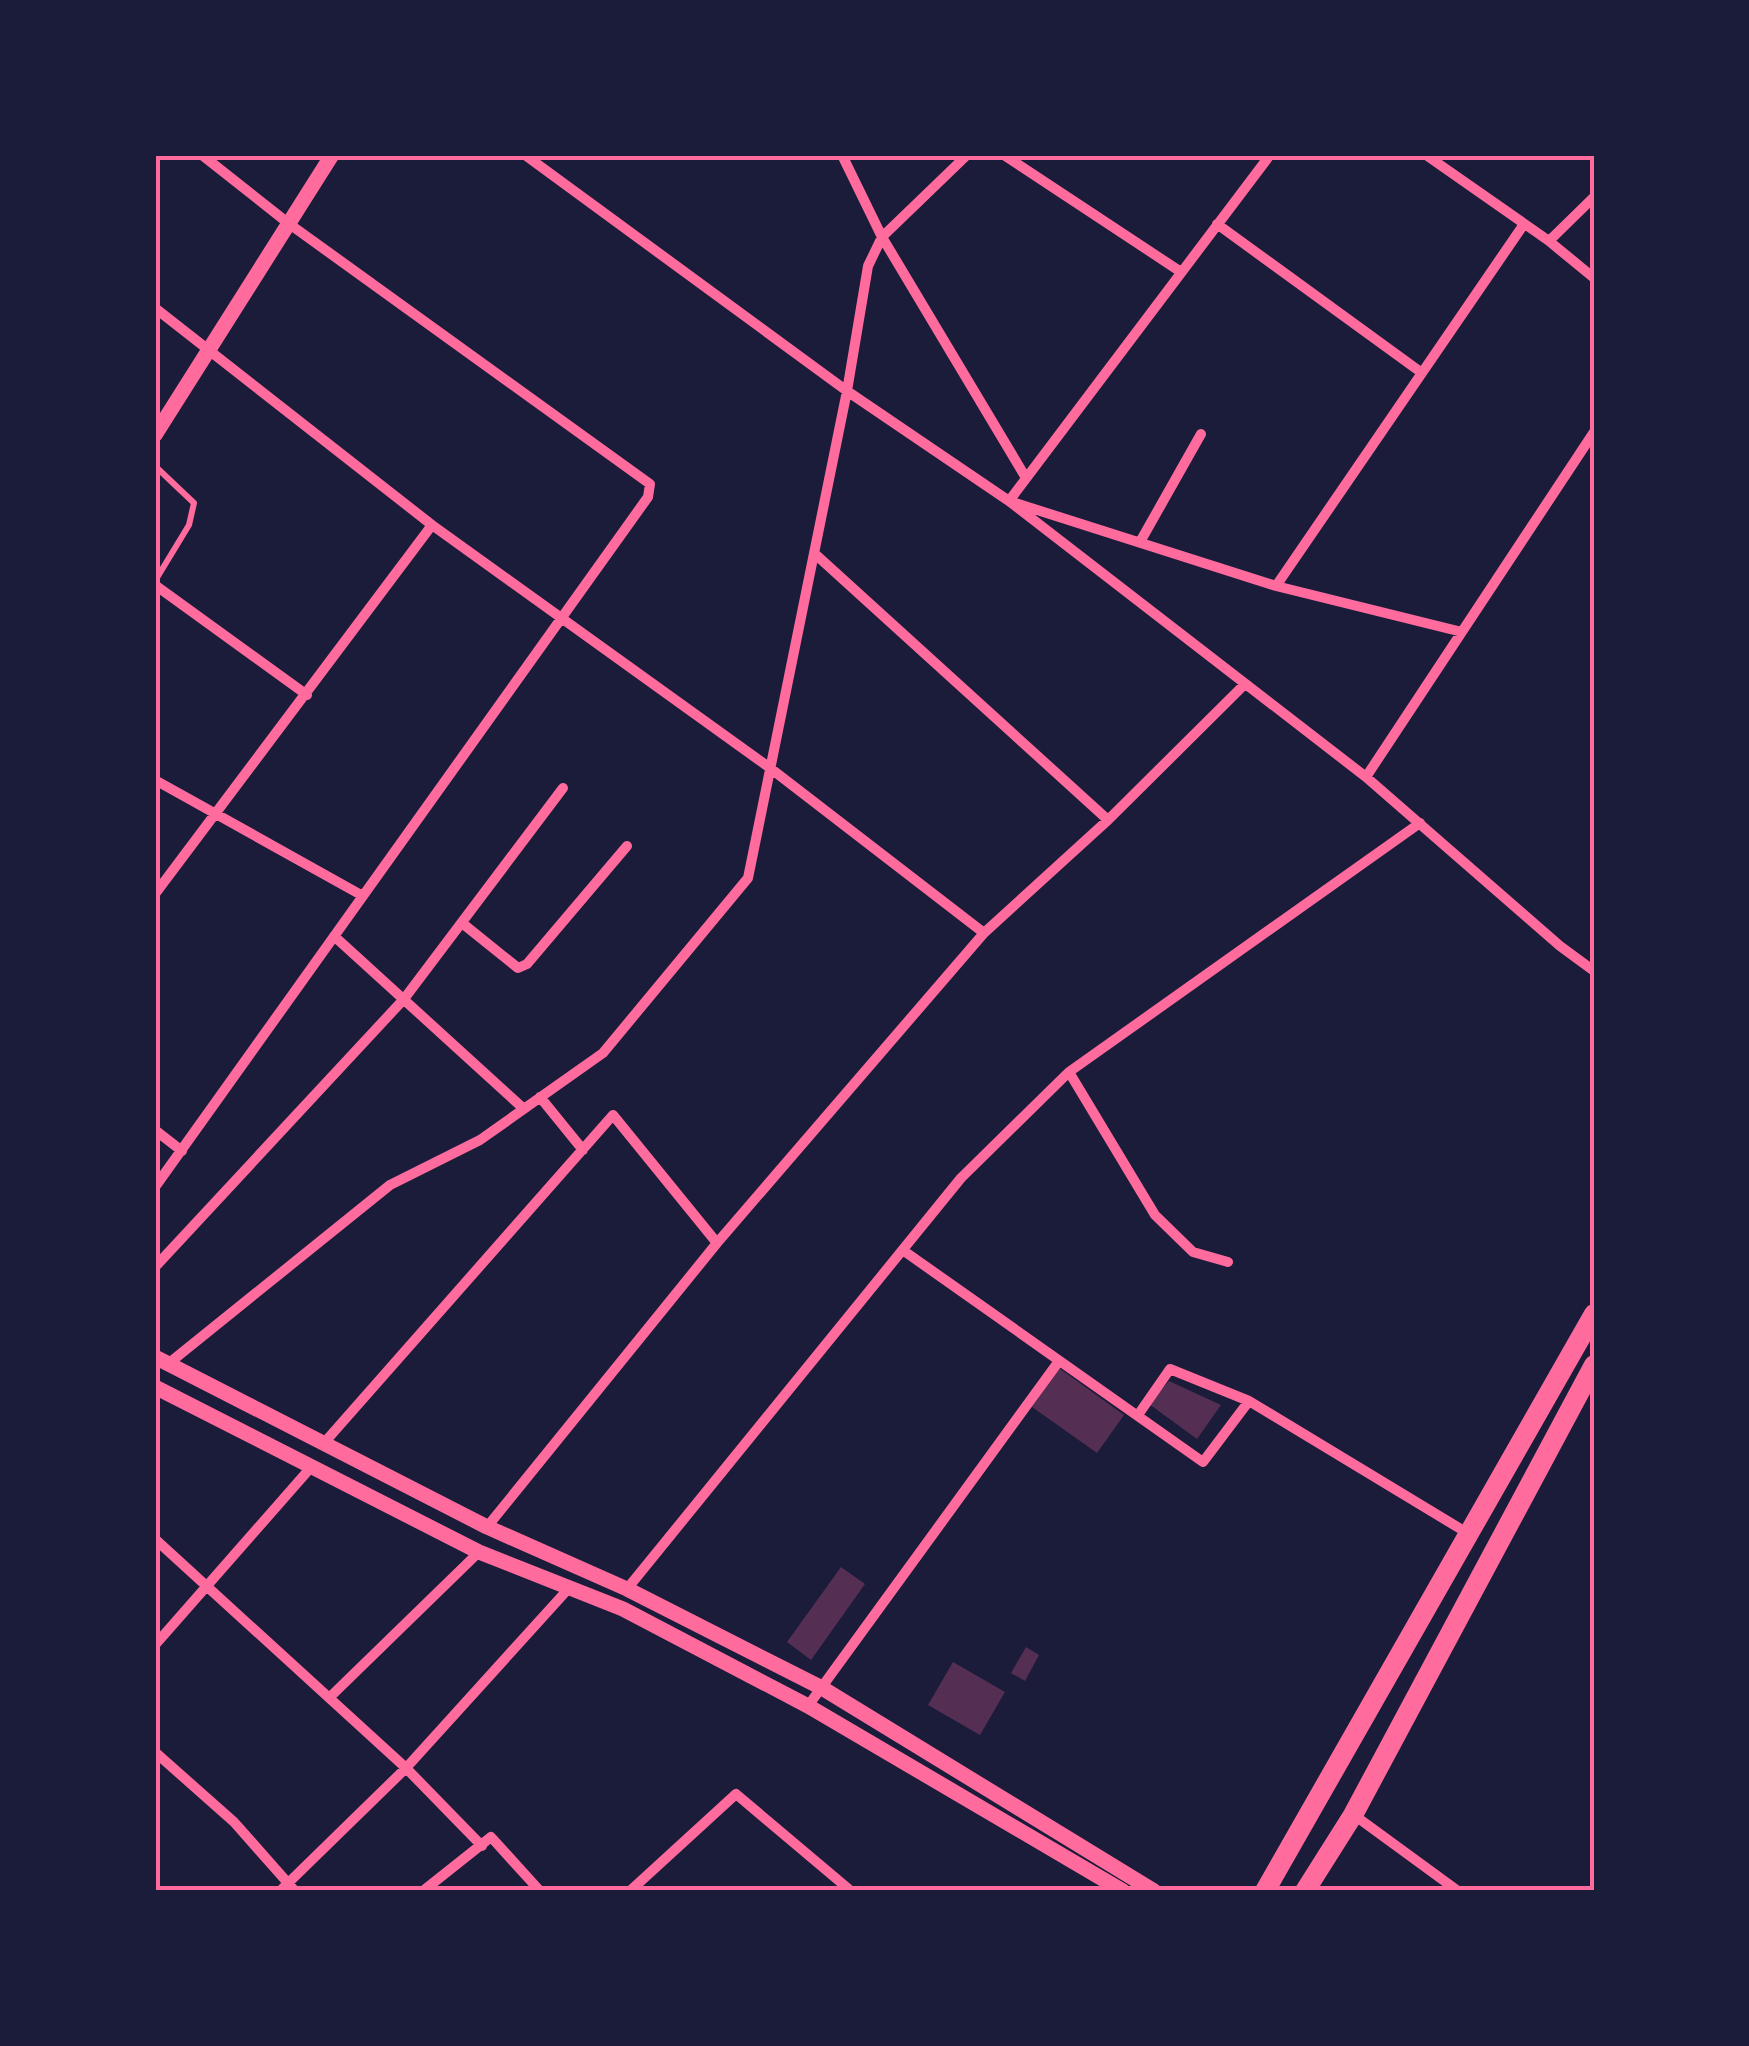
<svg xmlns="http://www.w3.org/2000/svg" width="1749" height="2046" viewBox="0 0 1749 2046" font-family="Jost,sans-serif">
  <rect width="100%" height="100%" fill="#1b1b3a"/>
  <path fill="#542f53" d="M1059 1368 1124 1415 1097 1453 1032 1407Z
    M1169 1381 1221 1405 1197 1439 1149 1404Z
    M841 1567 865 1584 811 1660 787 1642Z
    M1026 1647 1039 1655 1025 1681 1011 1673Z
    M953 1662 1005 1692 980 1735 928 1705Z"/>
  <g fill="none" stroke-linecap="round" stroke-linejoin="round">
    <path stroke="#ff6b9d" stroke-width="6" d="M155 466 194 503 189 525 155 581"/>
    <path stroke="#ff6b9d" stroke-width="10" d="M525 155 847 391 1009 501 1366 777 1560 946 1594 971
      M842 155 882 237 1026 478
      M1004 155 1181 272
      M1270 155 1009 501 1276 586 1462 632
      M1426 155 1549 241 1594 278
      M1217 224 1422 373
      M1549 241 1594 197
      M155 308 432 525 770 768 984 933
      M1140 542 1201 434
      M814 553 1108 820
      M155 585 307 695
      M1276 586 1524 224
      M1366 777 1594 432
      M155 780 363 896
      M155 894 432 525
      M462 923 518 968 527 964 627 846
      M334 936 524 1109
      M1069 1072 1155 1215 1193 1252 1228 1262
      M540 1097 583 1150
      M155 1130 182 1151
      M155 1187 648 497 650 484 288 223 202 155
      M904 1251 1203 1462 1249 1401
      M155 1267 404 999 563 788
      M168 1364 390 1185 480 1140 603 1053 748 878 847 391 868 266 882 237 967 155
      M1138 1415 1170 1369 1249 1401 1469 1534
      M324 1443 613 1115 717 1243
      M487 1527 717 1243 984 933 1108 820 1245 684
      M155 1539 406 1768 482 1846
      M627 1589 961 1178 1069 1072 1420 823
      M155 1645 313 1465
      M330 1697 479 1552
      M808 1706 1059 1361
      M155 1752 234 1822 295 1891
      M1354 1815 1458 1891
      M280 1891 406 1768 570 1587
      M423 1891 491 1837 540 1891
      M630 1891 736 1794 851 1891"/>
    <path stroke="#ff6b9d" stroke-width="15" d="M155 435 332 155
      M155 1357 487 1527 627 1589 822 1688 1154 1891
      M155 1387 479 1552 623 1609 808 1706 1123 1891"/>
    <path stroke="#ff6b9d" stroke-width="20" d="M1265 1891 1594 1314
      M1305 1891 1353 1815 1594 1365"/>
  </g>
  <rect width="1749" height="2046" fill="none" stroke="#1b1b3a" stroke-width="315"/>
  <rect x="158" y="158" width="1434" height="1730" fill="none" stroke="#ff6b9d" stroke-width="4"/>
</svg>
